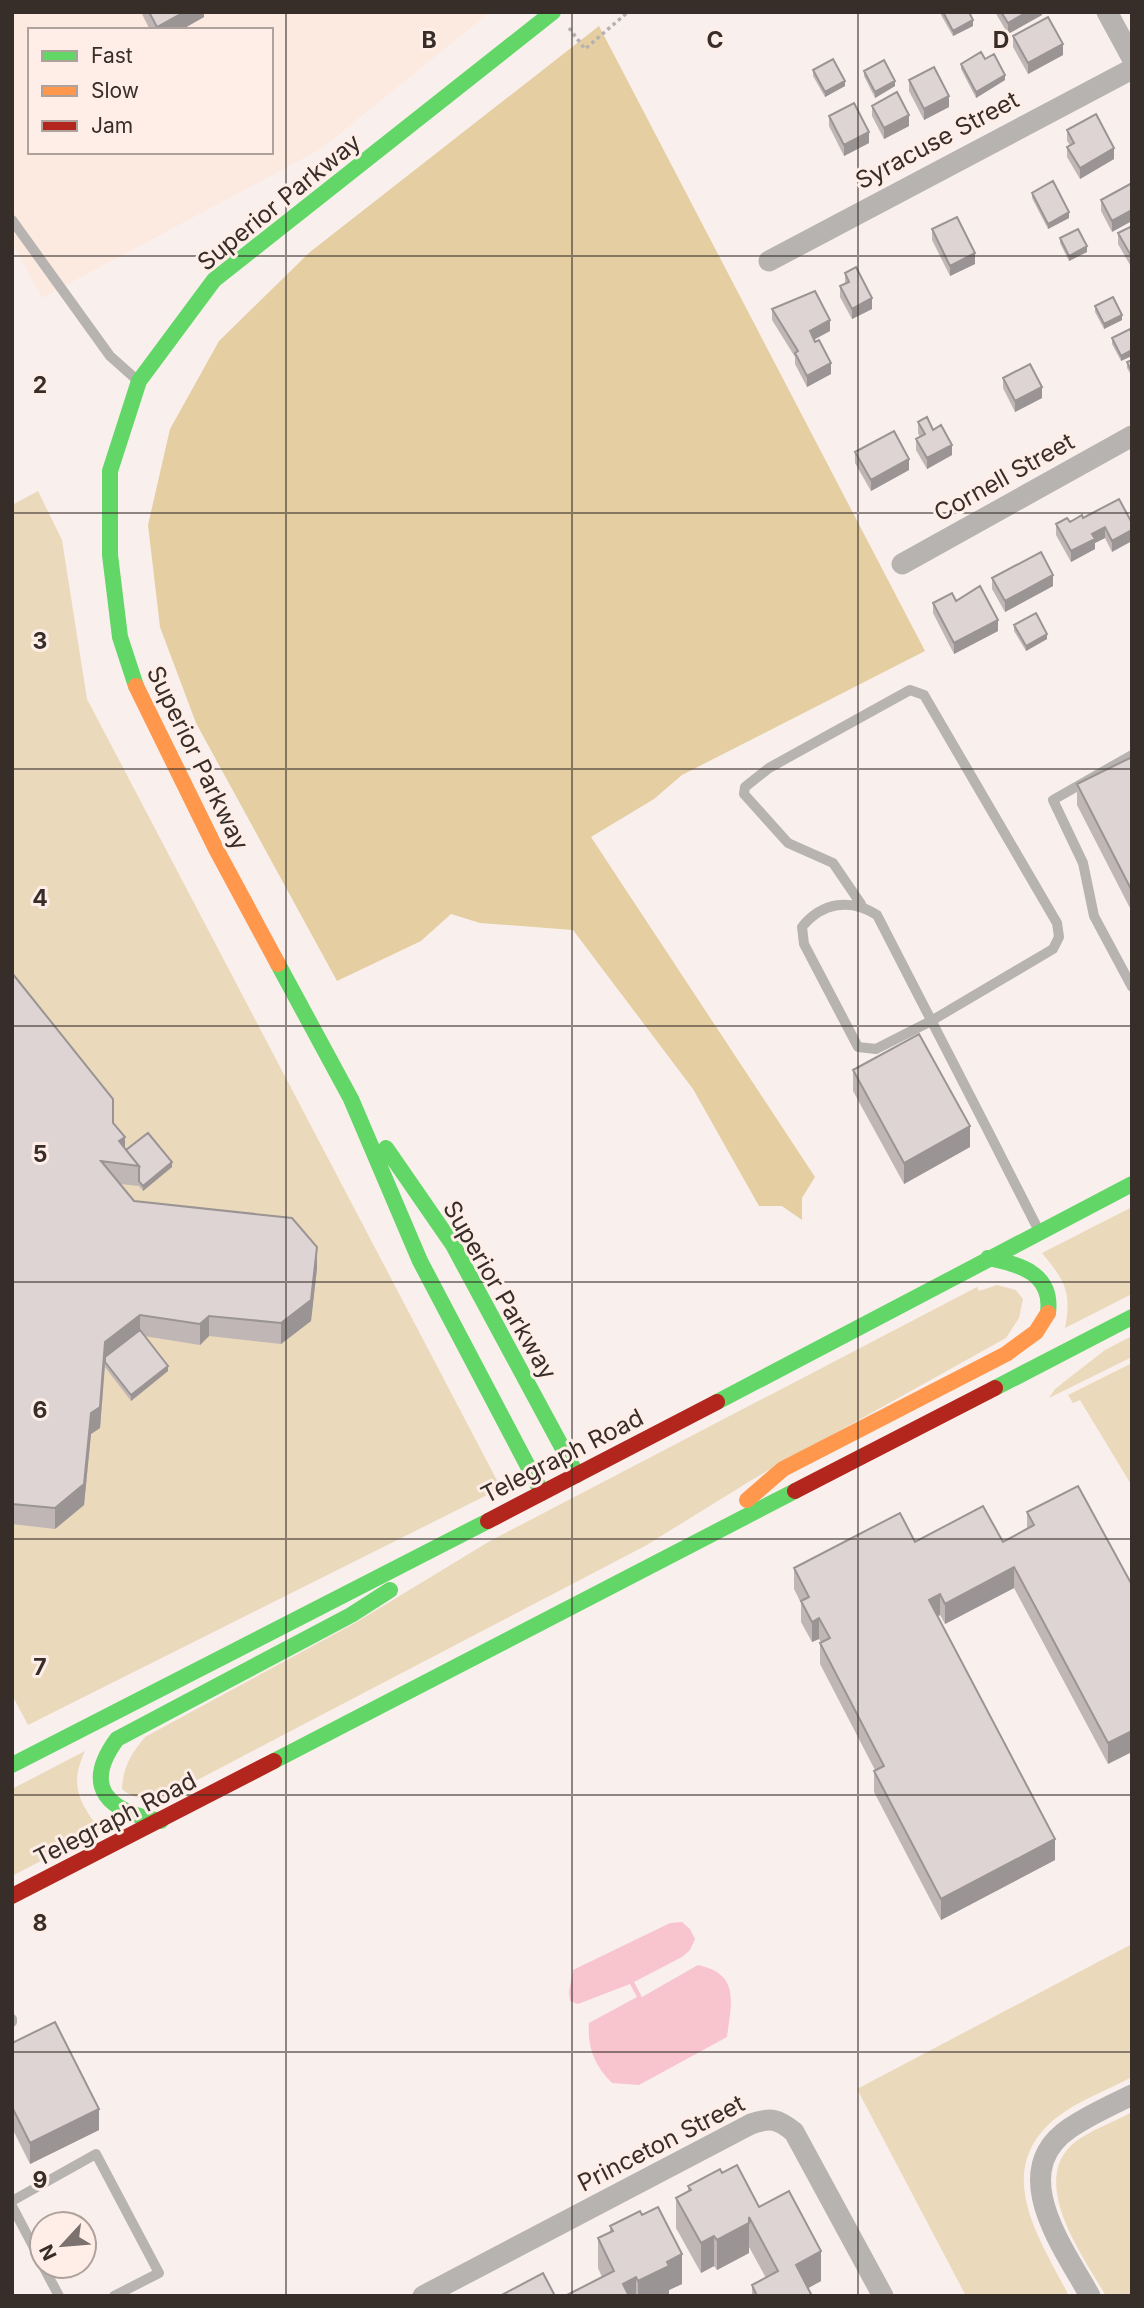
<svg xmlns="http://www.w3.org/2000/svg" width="1144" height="2308" viewBox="0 0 1144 2308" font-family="Inter,sans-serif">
  <rect width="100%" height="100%" fill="#f9f0ed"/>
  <path fill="#fce9e0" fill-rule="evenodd" d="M12 12H490L321 149 42 298 12 242ZM30 30H271V152H30Z"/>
  <path fill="#ead9bb" d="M38 491 62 540 87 699 501 1488 28 1725 12 1695V505Z
    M1132 1207V1294L1065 1328C1072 1292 1065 1281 1042 1253Z
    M997 1285 1016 1290 1023 1299 1019 1318 1006 1338 755 1478 645 1546 159 1800 157 1795C143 1800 134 1799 122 1789 123 1767 131 1754 145 1737L355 1623 490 1541 977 1287 979 1291Z
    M1132 1336V1357L1049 1398 1055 1389 1105 1350Z
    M1132 1363V1486L1080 1400 1073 1403 1068 1395Z
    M85 1751C69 1785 79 1802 100 1830L12 1876V1789Z
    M1132 1944V2077C1108 2090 1077 2101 1056 2118 991 2171 1040 2239 1069 2296H966L857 2089Z
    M1132 2112V2296H1106C1083 2256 1027 2181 1075 2142 1091 2130 1114 2122 1132 2112Z"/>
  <path fill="#e5cea2" d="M599 26 925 651 682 775 654 799 591 837 815 1177 802 1198V1220L782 1206H759L693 1089 573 930 480 923 451 914 421 941 337 981 196 723 160 627 148 525 170 429 219 341 310 252Z"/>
  <path fill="#f8c4cd" d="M682 1922 690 1929 695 1939 690 1950 682 1957 634 1982 642 1997 698 1965C741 1974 731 2004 727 2037L639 2085 612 2083C595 2066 587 2048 589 2023L637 1997 630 1984 578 2004 570 2001 569 1992 573 1970 670 1923Z"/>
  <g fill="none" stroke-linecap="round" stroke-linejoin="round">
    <path stroke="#b6b2b0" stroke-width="3.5" stroke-dasharray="3.5 3.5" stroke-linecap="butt" d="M569 28 585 49 628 12"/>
    <path stroke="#b7b3b0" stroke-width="10" d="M12 220 110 356 137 380
      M1132 755 1053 800 1083 863 1094 916 1132 987
      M861 904 833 863 788 843 744 794 745 787 769 768 910 690 924 695 1057 923 1059 937 1053 949 931 1021 876 1049 858 1047 804 944 802 927C822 902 851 898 877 915 931 1020 985 1124 1038 1229
      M12 2019V2022
      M12 2201 96 2154 159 2273 114 2296
      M12 2206 42 2263
      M43 2266 59 2296"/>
    <path stroke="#b7b3b0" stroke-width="21" d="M1107 12 1132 58
      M769 261 1132 69
      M902 564 1132 436
      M423 2296 751 2124C771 2117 778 2119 794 2132L883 2296
      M1090 2296C1064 2248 1005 2172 1070 2128 1089 2115 1111 2105 1132 2095"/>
    <path stroke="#63d668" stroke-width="16" d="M136 686 120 637 110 555V471L139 381 214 280 553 12
      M278 964 351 1099 420 1261 542 1493
      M386 1148 453 1245 577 1475
      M988 1258C1019 1264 1053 1273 1048 1313
      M995 1388 1132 1317
      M717 1402 1132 1184
      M274 1761 795 1491
      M12 1765 488 1521
      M161 1821C109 1812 81 1788 117 1739L351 1615 390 1590"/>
    <path stroke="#ff974d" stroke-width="16" d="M136 686 216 849 278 964
      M747 1500 783 1469 1006 1354 1036 1332 1048 1313"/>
    <path stroke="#b3261e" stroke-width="16" d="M795 1491 995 1388
      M488 1521 717 1402
      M12 1896 274 1761"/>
  </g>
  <path fill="#bfb6b5" d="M141 12H204V17L181 30H150Z
    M941 12H969L973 26 953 36 941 15Z
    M995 12H1042V15L1008 34Z
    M1013 36 1063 55 1028 74 1013 47Z
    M985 59 1005 80 976 98 961 69V64Z
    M813 70 845 86 825 97 813 76Z
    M864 71 895 86 875 98 864 76Z
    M909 80 949 107 924 120 909 91Z
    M872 106 909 126 884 139 872 116Z
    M829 116 869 143 844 156 829 126Z
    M1067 130 1114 159 1080 179 1067 157V147L1070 145 1067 141Z
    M1132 183 1112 232 1101 211V200Z
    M1032 193 1069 218 1048 229 1032 198Z
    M1132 226V264L1130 265 1118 244V233Z
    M932 229 975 264 950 276 932 240Z
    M1060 238 1087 252 1069 261 1060 243Z
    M845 273 872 309 852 319 840 297V286L845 284Z
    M1095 306 1122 320 1104 329 1095 312Z
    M772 309 830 331 814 339 831 374 807 387 795 364V357L772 320Z
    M1132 333 1121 361 1112 344V338Z
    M1132 360V377L1127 368V362Z
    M1003 378 1042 398 1015 412 1003 388Z
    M918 422 933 430 952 455 927 469 916 450V439L920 437 918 433Z
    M855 452 909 470 871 491 855 463Z
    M1119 499 1112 552 1105 538 1095 543V549L1071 562 1056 535V524L1083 518Z
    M992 578 1053 586 1005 612 992 589Z
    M956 601 998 631 954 654 933 613V603Z
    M1014 625 1047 639 1026 651 1014 631Z
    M1132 757V912L1077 805V784Z
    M12 973 113 1124 126 1150 172 1167 143 1191 139 1186 120 1184 134 1201 317 1268 311 1321 281 1344 209 1336 200 1345 144 1336 168 1371 131 1401 105 1367 100 1428 91 1434 84 1505 55 1529 12 1524Z
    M853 1070 970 1147 904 1184 853 1091Z
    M1027 1512 1132 1585 1108 1764 1014 1588 945 1624 940 1615 938 1616 1055 1860 941 1920 874 1792V1771L875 1770 820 1664V1643L821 1642 819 1639 812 1642 801 1622V1603L794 1589V1568L915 1542H1003L1027 1529Z
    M12 2043 99 2130 30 2164 12 2128Z
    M722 2173 759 2207 821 2281 808 2288 812 2296H752V2285L766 2278 749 2247V2253L717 2270 714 2266 701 2273 676 2228V2198L688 2191V2186Z
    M610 2226 682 2284 669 2290V2296H565L602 2277 598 2268V2238L610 2232Z"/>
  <path fill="#9b9494" d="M184 12H204V17L181 30H157V27Z
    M1027 12H1042V15L1008 34V23Z
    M973 20V26L953 36V31Z
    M1063 44V55L1028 74V63Z
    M1005 75V80L976 98V92Z
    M845 81V86L825 97V92Z
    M895 81V86L875 98V92Z
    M949 96V107L924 120V109Z
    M909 115V126L884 139V128Z
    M869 132V143L844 156V145Z
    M1114 148V159L1080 179V168Z
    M1132 210V221L1112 232V221Z
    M1069 212V218L1048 229V224Z
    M1087 246V252L1069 261V256Z
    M975 253V264L950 276V266Z
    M1132 253V264L1130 265V254Z
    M872 298V309L852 319V309Z
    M1122 315V320L1104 329V324Z
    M830 320V331L810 342V331Z
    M1132 350V356L1121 361V356Z
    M831 363V374L807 387V376Z
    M1042 387V398L1015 412V401Z
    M952 445V455L927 469V458Z
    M909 459V470L871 491V480Z
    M1105 527V538L1095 543V549L1071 562V551L1092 534Z
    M1132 530V541L1112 552V541Z
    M1053 575V586L1005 612V601Z
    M998 620V631L954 654V643Z
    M1047 634V639L1026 651V646Z
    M970 1126V1147L904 1184V1163Z
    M125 1137V1157L119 1141Z
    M172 1162V1167L143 1191V1186Z
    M317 1247V1268L311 1321 281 1344V1323Z
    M140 1315V1335L105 1362 100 1428 91 1434 84 1505 55 1529V1508L105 1342Z
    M209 1316V1336L200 1345V1324Z
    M168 1366V1371L131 1401V1395Z
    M1014 1567V1588L945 1624V1604Z
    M940 1594V1615L929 1620V1600Z
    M819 1618V1639L812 1642V1622Z
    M1132 1731V1752L1108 1764V1743Z
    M1055 1839V1860L941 1920V1899Z
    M99 2109V2130L30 2164V2143Z
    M749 2217V2253L717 2270V2240Z
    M714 2236V2266L701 2273V2243Z
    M821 2251V2281L796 2295V2265Z
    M682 2254V2284L669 2290V2296H638V2281L667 2262Z
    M636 2277V2296H623V2284Z"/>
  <path fill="#ded4d3" stroke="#9b9494" stroke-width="2" d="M149 12H184L157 27Z
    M943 12H969L973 20 953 31Z
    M1001 12H1027L1008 23Z
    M1048 17 1063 44 1028 63 1013 36Z
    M981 52 985 59 994 54 1005 75 976 92 961 64Z
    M833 59 845 81 825 92 813 70Z
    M884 60 895 81 875 92 864 71Z
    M934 67 949 96 924 109 909 80Z
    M897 92 909 115 884 128 872 106Z
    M854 103 869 132 844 145 829 116Z
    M1096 114 1114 148 1080 168 1067 147 1074 143 1067 130Z
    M1053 181 1069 212 1048 224 1032 193Z
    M1132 183V210L1112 221 1101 200Z
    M957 217 975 253 950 266 932 229Z
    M1132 226V253L1130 254 1118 233Z
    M1078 229 1087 246 1069 256 1060 238Z
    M856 267 872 298 852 309 840 286 849 282 845 273Z
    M815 291 830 320 810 331 815 342 819 340 831 363 807 376 795 353 798 351 772 309Z
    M1113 297 1122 315 1104 324 1095 306Z
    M1130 329 1132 333V350L1121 356 1112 338Z
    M1132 360V372L1127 362Z
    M1030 364 1042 387 1015 401 1003 378Z
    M927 417 933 430 941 425 952 445 927 458 916 439 925 434 918 422Z
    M894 431 909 459 871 480 855 452Z
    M1119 499 1132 523V530L1112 541 1105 527 1092 534 1095 539 1071 551 1056 524 1067 518 1070 522 1082 515 1083 518Z
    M1041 552 1053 575 1005 601 992 578Z
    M980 586 998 620 954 643 933 603 952 593 956 601Z
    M1036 613 1047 634 1026 646 1014 625Z
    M1132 757V891L1077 784Z
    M12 973 113 1099V1123L125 1137 119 1141 139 1166 101 1161 134 1201 292 1218 317 1247 311 1300 281 1323 209 1316 200 1324 140 1315 105 1342 100 1407 91 1413 84 1484 55 1508 12 1504Z
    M919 1034 970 1126 904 1163 853 1070Z
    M148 1133 172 1162 143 1186 139 1181V1166L126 1150Z
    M140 1330 168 1366 131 1395 105 1362V1357Z
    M1078 1486 1132 1585V1731L1108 1743 1014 1567 945 1604 940 1594 929 1600 1055 1839 941 1899 874 1771 884 1766 820 1643 830 1638 819 1618 812 1622 801 1601 809 1597 794 1568 900 1513 915 1542 983 1506 1003 1542 1034 1525 1027 1512Z
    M55 2022 99 2109 30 2143 12 2107V2043Z
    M737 2165 759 2207 789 2191 821 2251 796 2265 812 2296H757L752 2285 778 2271 749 2217V2223L717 2240 714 2236 701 2243 676 2198 691 2190 688 2186 720 2169 722 2173Z
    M658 2207 682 2254 667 2262 669 2266 638 2281 636 2277 623 2284 629 2296H565L614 2271 598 2238 613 2231 610 2226 640 2211 642 2215Z
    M543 2273 555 2296H500Z"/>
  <path fill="none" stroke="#372d29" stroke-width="2" stroke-opacity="0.55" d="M286 12V2296M572 12V2296M858 12V2296M12 256H1132M12 513H1132M12 769H1132M12 1026H1132M12 1282H1132M12 1539H1132M12 1795H1132M12 2052H1132"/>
  <g text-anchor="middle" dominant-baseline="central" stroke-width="6" stroke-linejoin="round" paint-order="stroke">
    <g font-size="24" fill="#372d29" stroke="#ffeee7">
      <text transform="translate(937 140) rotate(-28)">Syracuse Street</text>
      <text transform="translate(279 202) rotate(-39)">Superior Parkway</text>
      <text transform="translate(1004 477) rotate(-29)">Cornell Street</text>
      <text transform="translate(198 758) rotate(64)">Superior Parkway</text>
      <text transform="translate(500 1290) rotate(60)">Superior Parkway</text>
      <text transform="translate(562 1456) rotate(-27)">Telegraph Road</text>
      <text transform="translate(115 1819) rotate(-27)">Telegraph Road</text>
      <text transform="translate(661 2143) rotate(-27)">Princeton Street</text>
    </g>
  </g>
  <g font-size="23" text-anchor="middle" font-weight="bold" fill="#372d29" stroke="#ffeee7" stroke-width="6" stroke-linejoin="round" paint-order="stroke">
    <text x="429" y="48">B</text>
    <text x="715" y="48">C</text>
    <text x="1001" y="48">D</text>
    <text x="40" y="393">2</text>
    <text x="40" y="649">3</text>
    <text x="40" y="906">4</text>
    <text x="40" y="1162">5</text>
    <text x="40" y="1418">6</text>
    <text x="40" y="1675">7</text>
    <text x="40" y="1931">8</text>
    <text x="40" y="2188">9</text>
  </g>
  <rect width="1144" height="2308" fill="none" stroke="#372d29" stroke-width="28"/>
  <rect x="28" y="28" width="245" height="126" fill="#ffeee7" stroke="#afa19b" stroke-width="2"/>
  <rect x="42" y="51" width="35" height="10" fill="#63d668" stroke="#afa19b" stroke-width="2"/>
  <text x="91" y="63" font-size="21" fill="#372d29">Fast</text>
  <rect x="42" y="86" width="35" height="10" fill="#ff974d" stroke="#afa19b" stroke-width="2"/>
  <text x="91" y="98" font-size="21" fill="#372d29">Slow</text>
  <rect x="42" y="121" width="35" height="10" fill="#b3261e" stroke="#afa19b" stroke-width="2"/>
  <text x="91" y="133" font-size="21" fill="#372d29">Jam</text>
  <g transform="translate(63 2245) rotate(244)"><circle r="33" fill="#ffeee7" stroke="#afa19b" stroke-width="2"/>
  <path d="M0-5L12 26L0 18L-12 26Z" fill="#7b716e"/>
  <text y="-10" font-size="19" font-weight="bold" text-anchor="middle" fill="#372d29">N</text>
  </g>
</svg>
